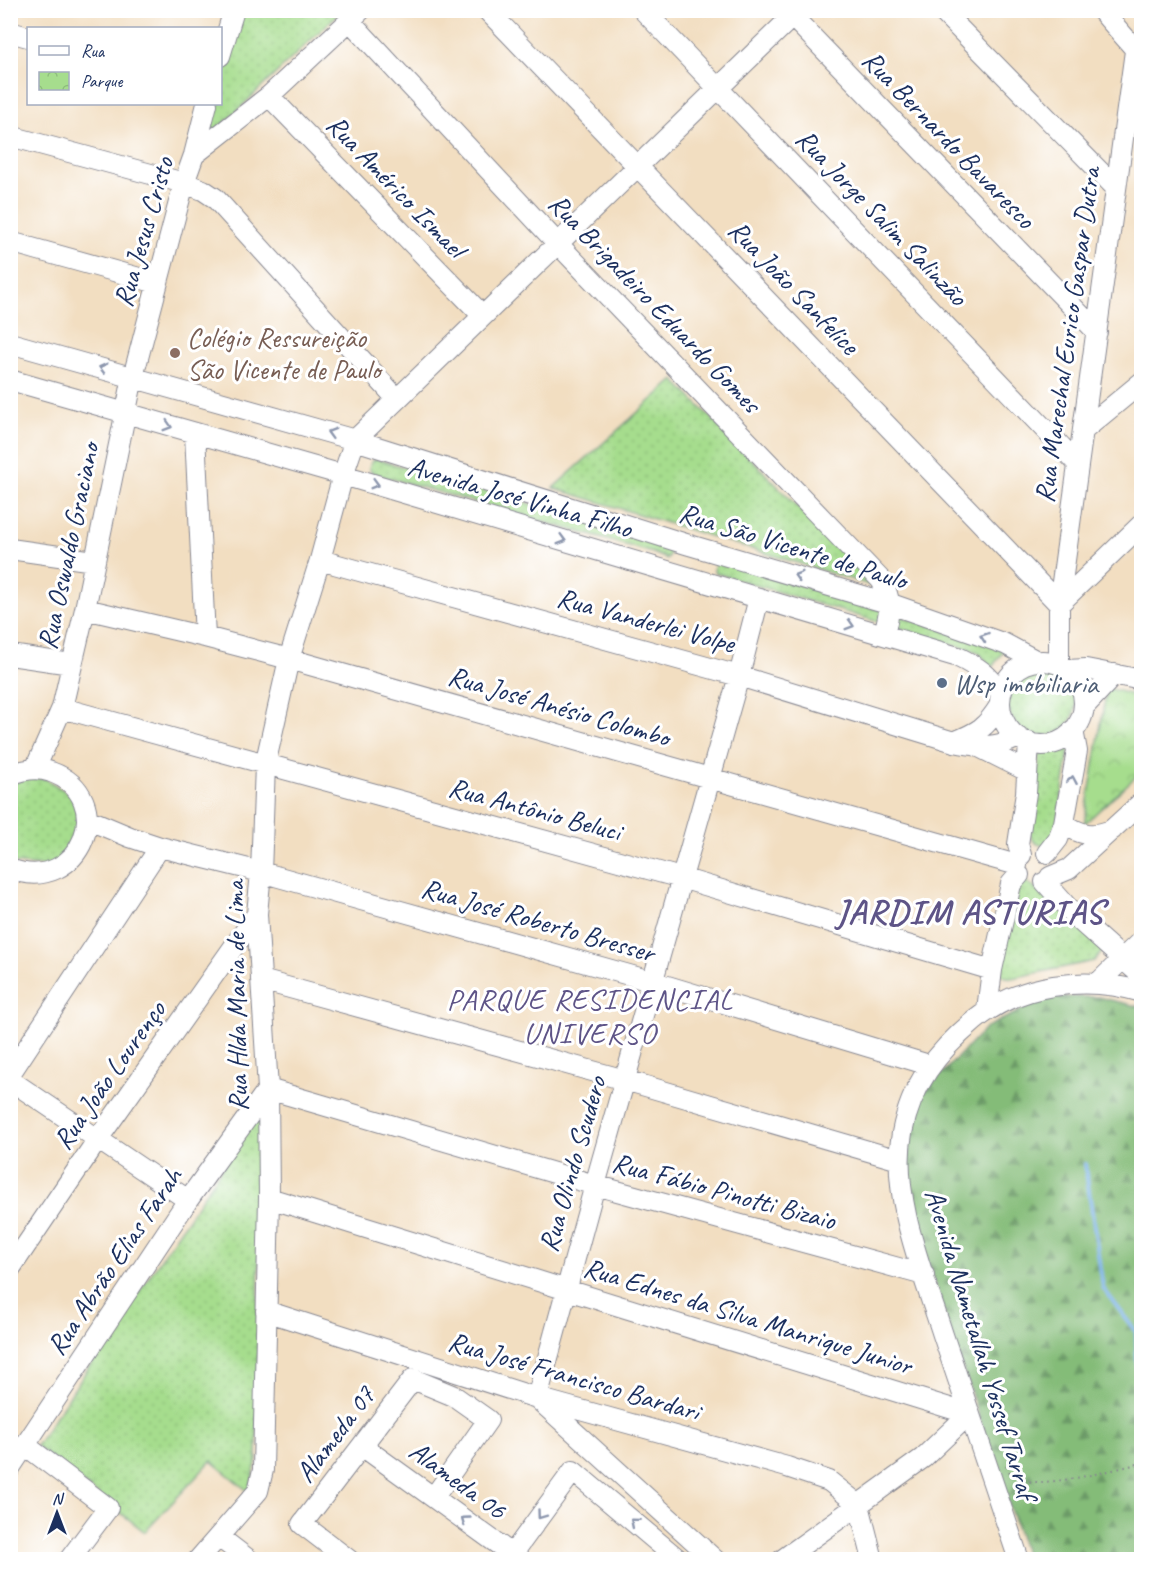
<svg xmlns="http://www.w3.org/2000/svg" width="1152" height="1570" viewBox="0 0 1152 1570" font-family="Caveat,sans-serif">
  <defs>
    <pattern id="grass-dots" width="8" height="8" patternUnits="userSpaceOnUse" patternTransform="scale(1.5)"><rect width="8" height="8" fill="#a6dd8d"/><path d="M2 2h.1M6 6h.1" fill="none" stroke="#8ebe7c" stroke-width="1.8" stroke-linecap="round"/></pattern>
    <pattern id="forest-firs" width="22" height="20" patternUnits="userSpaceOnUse" patternTransform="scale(1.5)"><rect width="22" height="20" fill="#84bc78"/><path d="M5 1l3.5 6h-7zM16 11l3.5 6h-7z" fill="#6b9966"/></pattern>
    <pattern id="park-crowns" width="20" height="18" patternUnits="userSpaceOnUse" patternTransform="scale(1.5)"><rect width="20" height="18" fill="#a6dd8d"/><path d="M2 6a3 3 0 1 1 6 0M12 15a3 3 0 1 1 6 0" fill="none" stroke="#8ebe7c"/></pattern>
  </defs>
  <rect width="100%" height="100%" fill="#fff"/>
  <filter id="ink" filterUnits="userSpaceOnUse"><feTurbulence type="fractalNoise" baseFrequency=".0167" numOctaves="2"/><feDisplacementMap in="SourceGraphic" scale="12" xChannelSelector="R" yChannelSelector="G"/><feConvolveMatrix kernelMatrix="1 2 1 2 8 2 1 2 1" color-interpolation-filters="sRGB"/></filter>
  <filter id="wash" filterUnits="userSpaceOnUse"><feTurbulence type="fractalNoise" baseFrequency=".008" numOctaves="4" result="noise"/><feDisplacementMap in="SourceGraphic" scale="24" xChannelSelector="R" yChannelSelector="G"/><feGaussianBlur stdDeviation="1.35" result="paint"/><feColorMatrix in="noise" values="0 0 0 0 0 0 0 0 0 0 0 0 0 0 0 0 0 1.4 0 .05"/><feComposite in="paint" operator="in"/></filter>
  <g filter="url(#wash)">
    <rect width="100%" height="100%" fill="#f2dec1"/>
    <path fill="url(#grass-dots)" stroke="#608676" stroke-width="1.5" d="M240 11H341L218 129 213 132 207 129 214 104H220L221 81Z
      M674 380 876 587 553 488Z
      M376 459 668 544 672 548 667 559 653 553 372 473 369 468 371 462Z
      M720 560 1005 649 992 667 978 652 716 573 714 571 715 563Z
      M1008 702a34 34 0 1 1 68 0a34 34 0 1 1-68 0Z
      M1070 744 1056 835 1044 846C1035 844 1032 841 1029 831L1038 777 1040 751 1058 749Z
      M27 778 46 779 71 795 78 807V839L52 867 11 863V784Z
      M1027 882 1100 942 1102 952 1094 961 1012 978 1003 976 999 968 1020 883Z
      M260 1111 257 1460 249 1492 211 1461 145 1532 36 1446Z"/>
    <path fill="url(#forest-firs)" stroke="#50766b" stroke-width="1.5" d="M1064 997H1098L1141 1007V1559H1027L908 1205 909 1147 923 1093 987 1027 1040 1001Z"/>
    <path fill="url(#park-crowns)" stroke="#608676" stroke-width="1.5" d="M1107 688 1141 697V772L1084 824Z"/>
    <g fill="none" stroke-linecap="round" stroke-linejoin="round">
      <path stroke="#7cb2eb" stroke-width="4" d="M1085 1164 1103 1288 1136 1332 1139 1393"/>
    </g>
  </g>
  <g filter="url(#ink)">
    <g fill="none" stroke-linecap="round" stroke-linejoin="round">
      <defs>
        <path id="minor" d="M487 10 1059 604 1142 524
          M643 10 1078 464
          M786 10 1097 332
          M941 10 1116 188
          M1101 10 1142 57
          M350 21 558 244 881 580C894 604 889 611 884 635
          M10 32 28 37
          M220 56 234 10
          M269 96 483 316
          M10 136 184 183 203 190 215 198 397 399
          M194 155 269 96 361 10
          M10 242 157 283
          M10 343 355 440 686 544 891 604 1005 644 1037 661
          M10 380 343 475 958 657C978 667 988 674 1001 693
          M1085 429 1142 382
          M195 434 205 637
          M10 549 94 561
          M320 560 739 676 954 742C978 747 996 749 1018 737
          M85 609 205 637 289 659 1017 865
          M10 655 71 664
          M1000 703a42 42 0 1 1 84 0a42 42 0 1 1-84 0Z
          M1059 664V604L1135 51
          M1068 670 1086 669 1142 680
          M1084 707 1115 674
          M62 708 681 878 992 970
          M954 742C978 732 986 728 1000 705
          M977 746 1027 771
          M35 769 62 708 85 609 133 377 184 183 194 155 207 104
          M10 775C24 769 38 767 51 772 119 796 82 896 10 869
          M87 819 130 837 160 847 261 872 654 982 929 1065
          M1064 823C1081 836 1093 837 1112 830
          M1047 853 1058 839 1064 823 1077 751 1073 730
          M1021 855 1018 844 1026 793 1029 742
          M1050 877 1069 869 1142 802
          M1045 882 1078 919 1142 976
          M261 980 625 1080 899 1160
          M1098 983 1142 940
          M987 1010 992 970 1011 884 1019 875
          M10 1074 160 847
          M10 1080 188 1200
          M269 1198 969 1414 923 1458 782 1560
          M10 1269 98 1139 257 914
          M266 1311 537 1398 787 1467 829 1481 859 1505 873 1560
          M25 1445 108 1508 69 1560
          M362 1446 520 1560
          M10 1468 188 1200 268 1089 595 1185 924 1275
          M219 1537 249 1560
          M198 1560 258 1491 263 1470 269 1198 268 1089 257 914 261 872 265 765 289 659 320 560 343 475 355 440 799 10
          M349 1560 302 1524 413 1379 454 1396 488 1420 434 1497
          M508 1560 573 1471 679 1560
          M715 1560 537 1398 595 1185 739 676 759 598
          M1019 1560C994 1485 968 1410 943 1335 924 1275 890 1196 902 1133 911 1085 937 1052 974 1021 1019 983 1086 975 1142 992"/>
      </defs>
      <use href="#minor" stroke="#868690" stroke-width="22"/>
      <path stroke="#868690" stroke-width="2" stroke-dasharray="1.5 4.5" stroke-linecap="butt" d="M1006 1466C1008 1470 1011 1475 1014 1477 1037 1492 1114 1469 1142 1463"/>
      <use href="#minor" stroke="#fff" stroke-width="20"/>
    </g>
    <defs><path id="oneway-chevron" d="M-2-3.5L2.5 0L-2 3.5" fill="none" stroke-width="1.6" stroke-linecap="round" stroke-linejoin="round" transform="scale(1.5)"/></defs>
    <g stroke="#8d97ae">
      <use href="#oneway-chevron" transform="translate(103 368) rotate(-165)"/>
      <use href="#oneway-chevron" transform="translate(168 426) rotate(17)"/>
      <use href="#oneway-chevron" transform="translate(331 433) rotate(-164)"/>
      <use href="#oneway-chevron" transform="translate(375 484) rotate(16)"/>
      <use href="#oneway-chevron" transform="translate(562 540) rotate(16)"/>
      <use href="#oneway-chevron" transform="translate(798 576) rotate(-163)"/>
      <use href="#oneway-chevron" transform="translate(850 625) rotate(17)"/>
      <use href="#oneway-chevron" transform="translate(984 637) rotate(-161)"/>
      <use href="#oneway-chevron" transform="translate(1072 780) rotate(-80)"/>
      <use href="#oneway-chevron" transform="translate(541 1515) rotate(126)"/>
      <use href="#oneway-chevron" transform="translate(465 1520) rotate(-144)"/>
      <use href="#oneway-chevron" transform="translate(634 1522) rotate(-140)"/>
    </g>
  </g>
  <circle fill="#8d6e63" stroke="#fff" stroke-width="2" cx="175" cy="353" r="6"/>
  <circle fill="#5c6f8a" stroke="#fff" stroke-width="2" cx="942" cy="683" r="6"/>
  <g text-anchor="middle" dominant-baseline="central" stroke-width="6" stroke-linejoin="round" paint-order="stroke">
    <g font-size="28" fill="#1b2f5e" stroke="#fff">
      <text transform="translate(949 139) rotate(46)">Rua Bernardo Bavaresco</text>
      <text transform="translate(396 186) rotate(46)">Rua Américo Ismael</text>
      <text transform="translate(882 217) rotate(46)">Rua Jorge Salim Salinzão</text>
      <text transform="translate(143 232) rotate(-74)">Rua Jesus Cristo</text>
      <text transform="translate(794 287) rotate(46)">Rua João Sanfelice</text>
      <text transform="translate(655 303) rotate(46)">Rua Brigadeiro Eduardo Gomes</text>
      <text transform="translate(1067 335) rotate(-82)">Rua Marechal Eurico Gaspar Dutra</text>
      <text transform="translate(520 497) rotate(16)">Avenida José Vinha Filho</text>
      <text transform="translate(68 546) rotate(-78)">Rua Oswaldo Graciano</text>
      <text transform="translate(793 546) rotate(17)">Rua São Vicente de Paulo</text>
      <text transform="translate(646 620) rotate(15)">Rua Vanderlei Volpe</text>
      <text transform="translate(559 706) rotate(16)">Rua José Anésio Colombo</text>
      <text transform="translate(535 809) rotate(15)">Rua Antônio Beluci</text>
      <text transform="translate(538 920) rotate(16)">Rua José Roberto Bresser</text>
      <text transform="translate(236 996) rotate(-91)">Rua Hlda Maria de Lima</text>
      <text transform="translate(109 1075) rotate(-55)">Rua João Lourenço</text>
      <text transform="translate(572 1164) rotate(-74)">Rua Olindo Scudero</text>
      <text transform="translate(724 1191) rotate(15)">Rua Fábio Pinotti Bizaio</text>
      <text transform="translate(114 1261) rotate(-56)">Rua Abrão Elias Farah</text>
      <text transform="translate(748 1316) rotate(17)">Rua Ednes da Silva Manrique Junior</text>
      <text transform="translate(981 1344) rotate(73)">Avenida Nametallah Yossef Tarraf</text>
      <text transform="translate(574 1376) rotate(16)">Rua José Francisco Bardari</text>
      <text transform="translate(335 1434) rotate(-53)">Alameda 07</text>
      <text transform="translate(458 1480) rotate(36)">Alameda 06</text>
    </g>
    <g font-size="28" fill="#785e54" stroke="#fff" text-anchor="start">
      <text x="187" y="337">Colégio Ressureição<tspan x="187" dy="32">São Vicente de Paulo</tspan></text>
    </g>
    <g font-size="28" fill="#4e5e75" stroke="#fff" text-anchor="start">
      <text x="954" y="683">Wsp imobiliaria</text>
    </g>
    <g font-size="30" letter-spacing="1.5" fill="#5e5487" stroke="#fff">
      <text x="590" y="999">PARQUE RESIDENCIAL<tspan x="590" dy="34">UNIVERSO</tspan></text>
    </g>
    <g font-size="34" font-weight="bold" letter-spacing="1.5" fill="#5e5487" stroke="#fff">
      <text x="970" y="911">JARDIM ASTURIAS</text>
    </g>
  </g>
  <rect width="1152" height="1570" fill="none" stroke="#fff" stroke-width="36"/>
  <rect x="27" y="27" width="195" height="78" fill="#ffffff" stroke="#a4acbf" stroke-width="1.5"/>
  <rect x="39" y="46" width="30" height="9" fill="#ffffff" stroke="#a4acbf" stroke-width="1.5"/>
  <text x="81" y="57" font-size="18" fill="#1b2f5e">Rua</text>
  <rect x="39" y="72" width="30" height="18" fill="url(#park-crowns)" stroke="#a4acbf" stroke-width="1.5"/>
  <text x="81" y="87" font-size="18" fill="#1b2f5e">Parque</text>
  <g transform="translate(57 1513)" stroke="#ffffff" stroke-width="4.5" paint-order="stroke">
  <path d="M0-4.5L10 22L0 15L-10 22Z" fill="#1b2f5e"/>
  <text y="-9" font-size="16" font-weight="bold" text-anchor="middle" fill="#1b2f5e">N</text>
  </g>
</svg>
